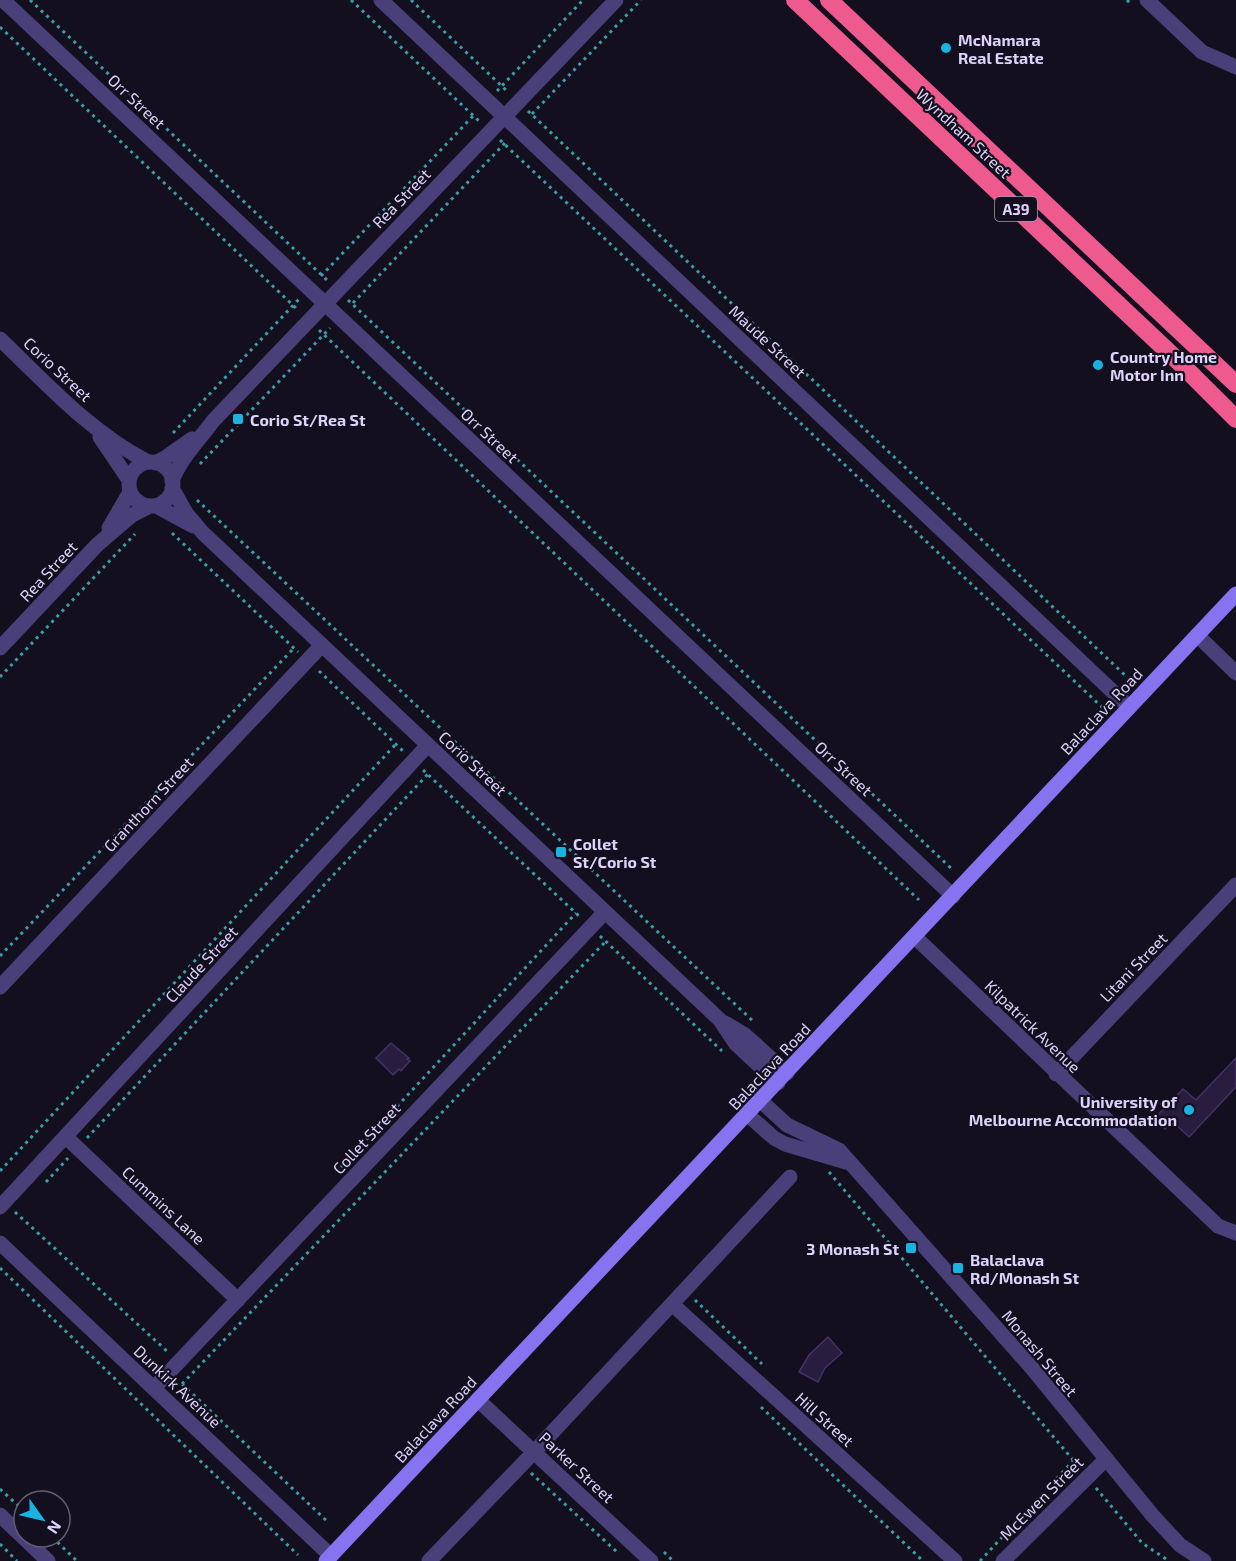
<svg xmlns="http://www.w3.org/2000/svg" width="1236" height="1561" viewBox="0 0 1236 1561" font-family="'Exo 2',sans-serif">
  <rect width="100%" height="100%" fill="#140f1f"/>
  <path fill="#281d3e" stroke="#433168" stroke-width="1.5" d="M391 1043 409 1058 407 1059 410 1061 401 1071 399 1069 393 1075 376 1058Z
    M1236 1058V1087L1189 1137 1172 1121 1165 1129 1154 1119 1183 1089 1196 1100Z
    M828 1337 842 1353 825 1368 818 1382 799 1372 809 1355Z"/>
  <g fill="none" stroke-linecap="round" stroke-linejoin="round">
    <path stroke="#3a9ea6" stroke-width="3" stroke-dasharray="3 4.5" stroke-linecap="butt" d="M30 0 328 281
      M351 0 480 122
      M411 0 508 92
      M1127 0 1132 5
      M0 27 299 311
      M497 91 583 0
      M528 111 1129 679
      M532 114 641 0
      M500 140 1104 709
      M321 276 474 115
      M348 300 953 870
      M353 303 505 143
      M319 330 919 900
      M173 433 300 298
      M200 464 330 328
      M197 500 754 1022
      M172 533 298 652
      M319 671 403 751
      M0 677 135 534
      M423 770 580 917
      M600 936 722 1051
      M0 956 294 648
      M87 1138 428 774
      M341 1167 576 913
      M0 1171 396 744
      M829 1172 1079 1467
      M46 1182 68 1158
      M15 1212 169 1353
      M0 1268 298 1555
      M695 1300 762 1364
      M182 1384 606 941
      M182 1384 329 1523
      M761 1407 923 1561
      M531 1473 617 1552
      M1096 1488 1142 1543 1169 1561
      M0 1489 24 1511
      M52 1537 77 1561
      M0 1544 17 1561
      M664 1552 673 1561
      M980 1561 1073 1461"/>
    <path stroke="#493f79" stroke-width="15" d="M3 0 953 896
      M381 0 1129 707
      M1147 0 1202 52 1236 67
      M0 339C46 383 91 433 148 462
      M100 437 129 480
      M129 484a22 22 0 1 1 44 0a22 22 0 1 1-44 0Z
      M155 463 165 458 192 439
      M172 481C180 459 199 440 213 421L616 0
      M172 488 186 513 203 533 720 1020 736 1044 778 1083
      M156 506 193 526
      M109 528 130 492
      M1197 635 1236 673
      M0 648 97 545 132 515 150 506
      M915 937 1218 1226 1236 1233
      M0 987 322 645
      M725 1023 745 1035 787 1073
      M1056 1074 1236 885
      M761 1101 787 1125 839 1150 1031 1367 1153 1516 1180 1545 1204 1561
      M748 1115 774 1138 785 1144 846 1162
      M66 1137 238 1300
      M0 1207 428 745
      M0 1243 331 1556
      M672 1304 955 1561
      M154 1388 605 912
      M478 1400 651 1561
      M0 1515 48 1561
      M429 1561 534 1452 790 1177
      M1003 1561 1105 1460"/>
    <path stroke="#8673f0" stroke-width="15" d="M326 1561 1236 594"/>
    <path stroke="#ee5a8d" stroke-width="18" d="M795 0 1176 359 1236 419
      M829 0 1236 384"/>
  </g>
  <g fill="#18b3e0" stroke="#140f1f" stroke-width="2">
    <circle cx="946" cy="48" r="6"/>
    <circle cx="1098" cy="365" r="6"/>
    <rect x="232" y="413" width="12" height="12" rx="3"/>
    <rect x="555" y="846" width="12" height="12" rx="3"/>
    <circle cx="1189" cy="1110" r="6"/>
    <rect x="905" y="1242" width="12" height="12" rx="3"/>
    <rect x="952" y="1262" width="12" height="12" rx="3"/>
  </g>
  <g text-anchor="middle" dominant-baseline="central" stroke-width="4.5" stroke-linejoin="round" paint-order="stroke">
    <rect fill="#140f1f" stroke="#a098b8" stroke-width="1.5" x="995" y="197" width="42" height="24" rx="4.5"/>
    <g font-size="15" font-weight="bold" fill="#dcd2fa">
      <text x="1016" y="209">A39</text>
    </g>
    <g font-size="16" font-weight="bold" fill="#dcd2fa" stroke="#140f1f" text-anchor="start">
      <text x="958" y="39">McNamara<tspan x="958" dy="18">Real Estate</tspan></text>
      <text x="1110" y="356">Country Home<tspan x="1110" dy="18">Motor Inn</tspan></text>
      <text x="250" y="419">Corio St/Rea St</text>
      <text x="573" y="843">Collet<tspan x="573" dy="18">St/Corio St</tspan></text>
      <text x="1177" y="1101" text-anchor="end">University of<tspan x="1177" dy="18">Melbourne Accommodation</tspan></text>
      <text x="899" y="1248" text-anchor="end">3 Monash St</text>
      <text x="970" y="1259">Balaclava<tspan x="970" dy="18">Rd/Monash St</tspan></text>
    </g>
    <g font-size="16" fill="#dcd2fa" stroke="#140f1f">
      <text transform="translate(137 101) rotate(43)">Orr Street</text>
      <text transform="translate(964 133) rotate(43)">Wyndham Street</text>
      <text transform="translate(401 198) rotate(-46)">Rea Street</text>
      <text transform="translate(768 341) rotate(43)">Maude Street</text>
      <text transform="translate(58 369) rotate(43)">Corio Street</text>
      <text transform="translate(490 435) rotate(43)">Orr Street</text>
      <text transform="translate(48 571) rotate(-47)">Rea Street</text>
      <text transform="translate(1101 711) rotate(-47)">Balaclava Road</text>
      <text transform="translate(473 763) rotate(43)">Corio Street</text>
      <text transform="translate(844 768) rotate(43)">Orr Street</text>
      <text transform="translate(148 804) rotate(-47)">Granthorn Street</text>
      <text transform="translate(201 964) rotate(-47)">Claude Street</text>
      <text transform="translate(1133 967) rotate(-46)">Litani Street</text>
      <text transform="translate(1033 1026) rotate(44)">Kilpatrick Avenue</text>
      <text transform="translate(769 1066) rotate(-47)">Balaclava Road</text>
      <text transform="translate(366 1138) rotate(-47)">Collet Street</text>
      <text transform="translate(164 1205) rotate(43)">Cummins Lane</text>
      <text transform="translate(1040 1353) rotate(50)">Monash Street</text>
      <text transform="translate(178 1386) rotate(43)">Dunkirk Avenue</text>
      <text transform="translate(435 1419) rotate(-47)">Balaclava Road</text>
      <text transform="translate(825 1419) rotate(42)">Hill Street</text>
      <text transform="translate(577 1467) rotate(43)">Parker Street</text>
      <text transform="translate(1041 1498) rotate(-45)">McEwen Street</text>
    </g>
  </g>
  <g transform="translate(42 1519) rotate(124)"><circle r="28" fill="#140f1f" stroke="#645d77" stroke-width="1.5"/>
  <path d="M0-4.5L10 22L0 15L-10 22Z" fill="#18b3e0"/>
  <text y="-9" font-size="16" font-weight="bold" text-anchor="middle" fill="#dcd2fa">N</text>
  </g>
</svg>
